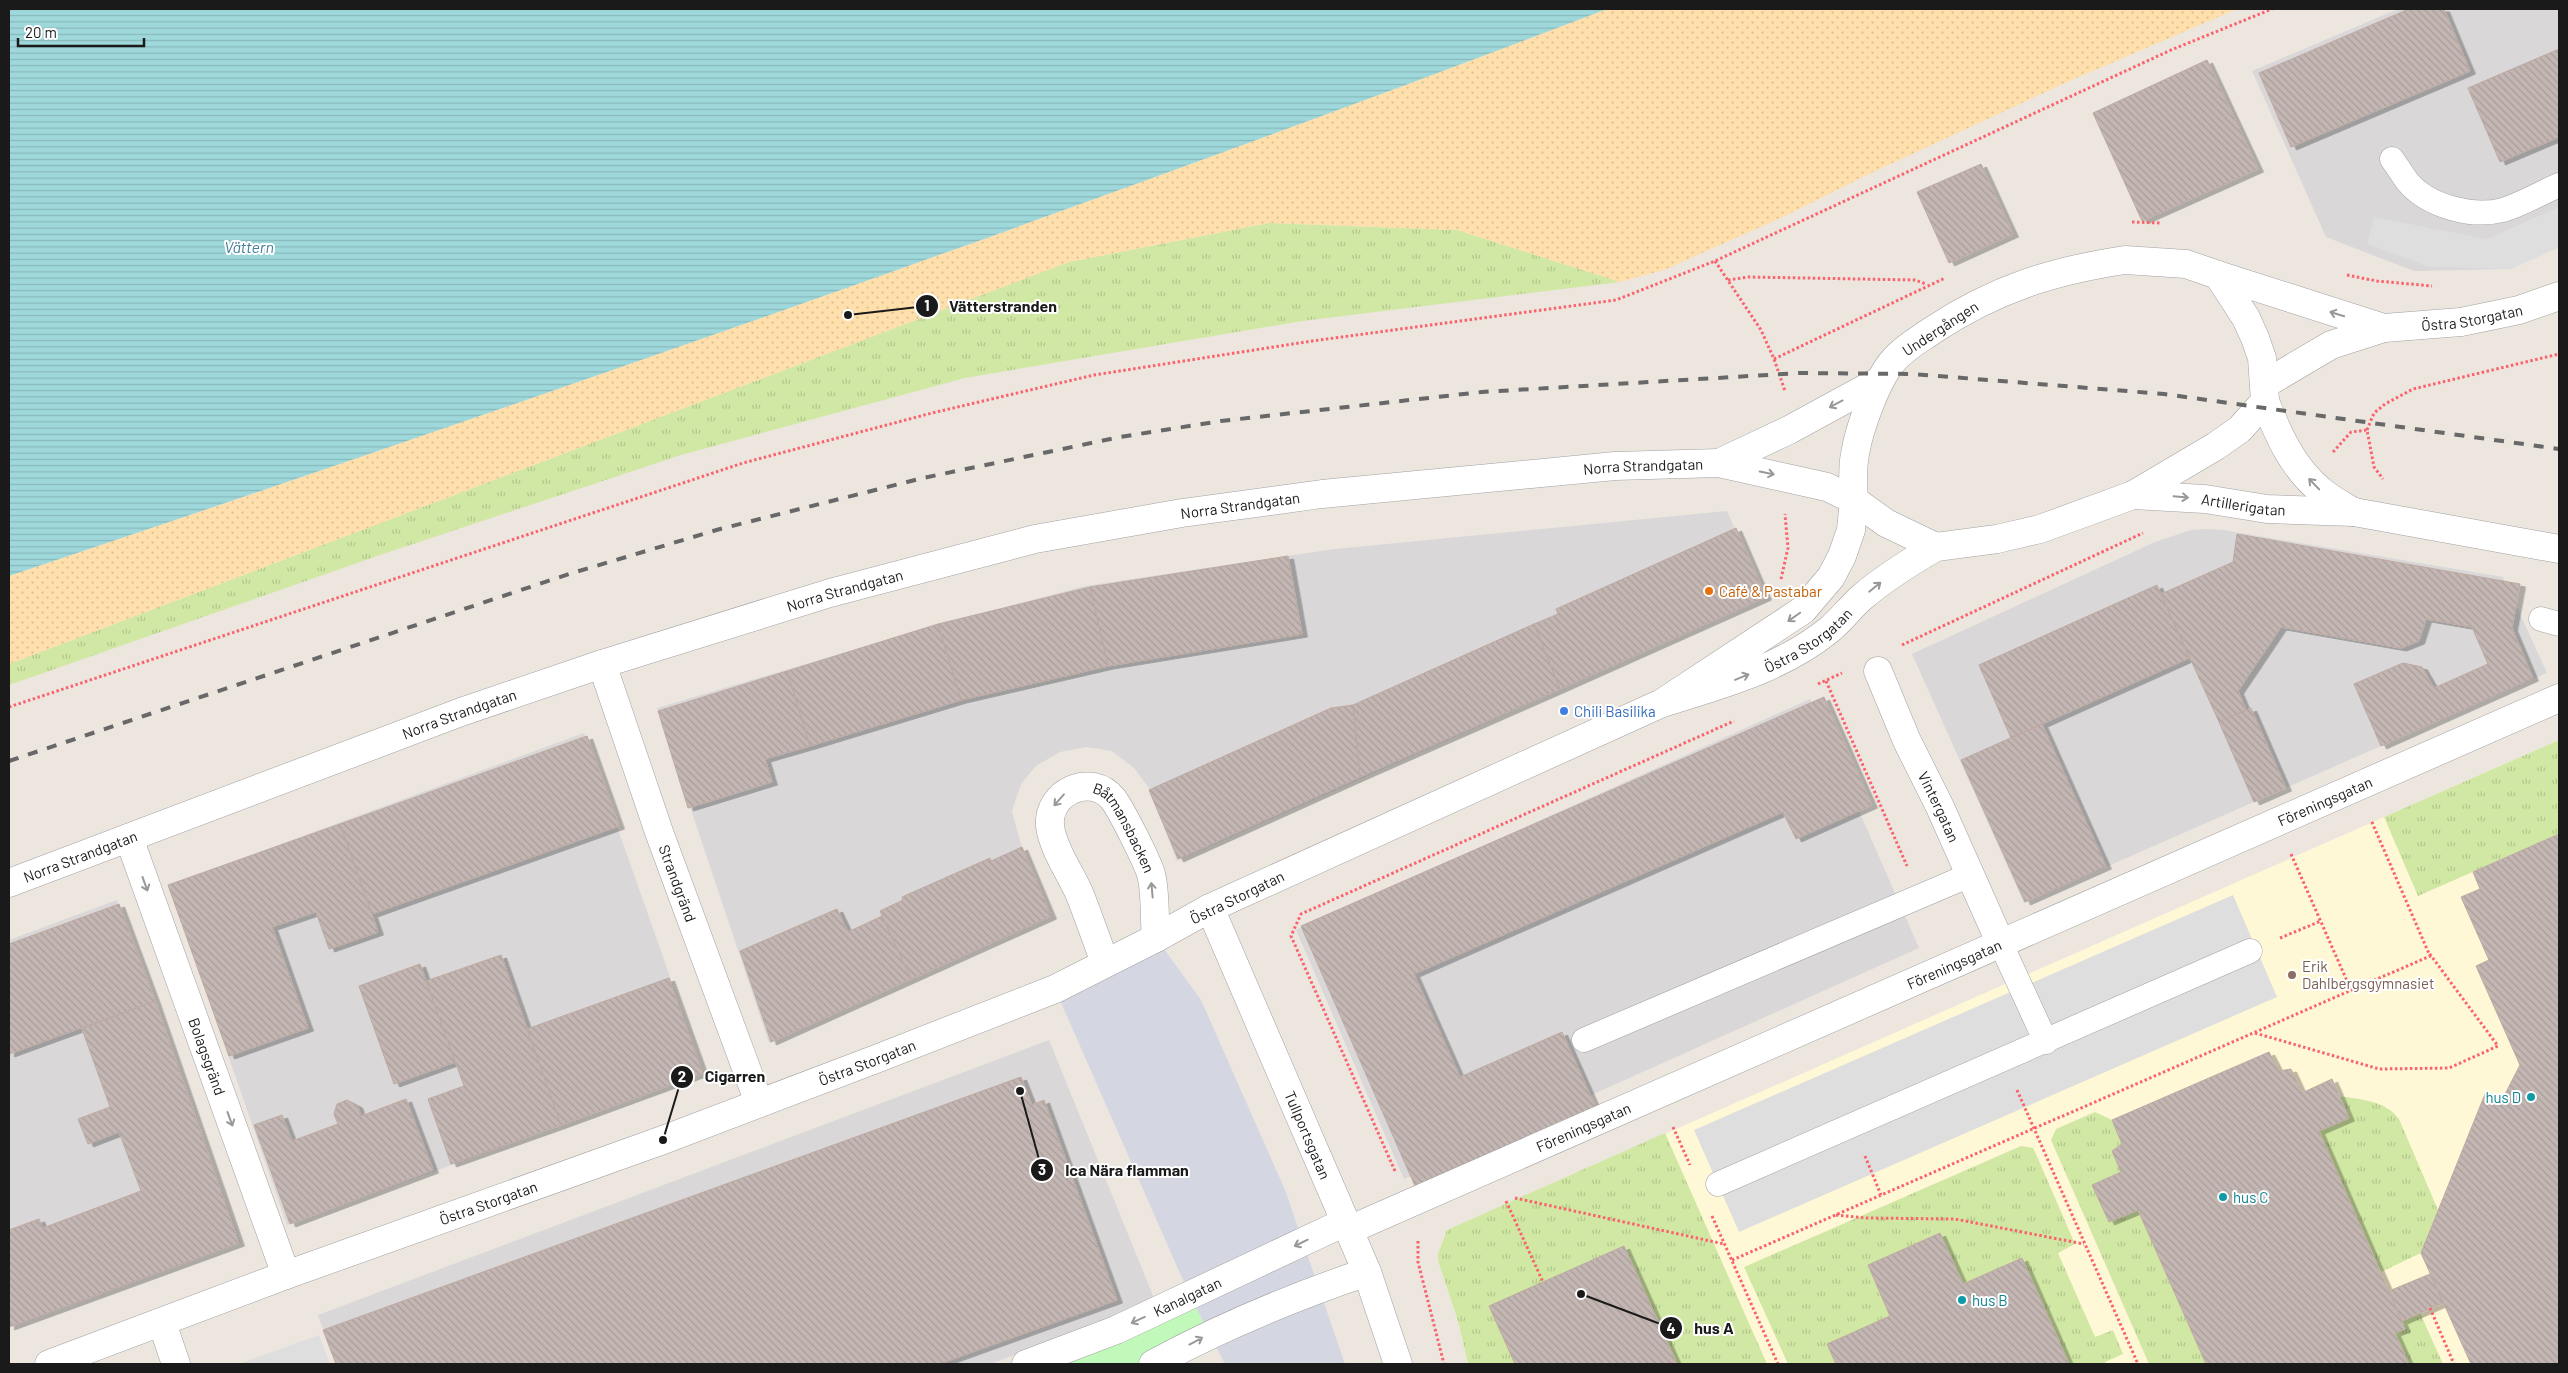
<svg xmlns="http://www.w3.org/2000/svg" width="2568" height="1373" viewBox="0 0 2568 1373" font-family="Barlow,sans-serif">
  <defs>
    <pattern id="grass-tufts" width="24" height="20" patternUnits="userSpaceOnUse" patternTransform="scale(1.25)"><rect width="24" height="20" fill="#d1e8a4"/><path d="M3 7l-1-3M5 7V3M7 7l1-3M15 17l-1-3M17 17v-4M19 17l1-3" fill="none" stroke="#b3c68d"/></pattern>
    <pattern id="sand-dots" width="8" height="8" patternUnits="userSpaceOnUse" patternTransform="scale(1.25)"><rect width="8" height="8" fill="#ffdfab"/><path d="M2 2h.1M6 6h.1" fill="none" stroke="#dabf93" stroke-width="1.8" stroke-linecap="round"/></pattern>
    <pattern id="water-rules" width="6" height="5" patternUnits="userSpaceOnUse" patternTransform="scale(1.25)"><rect width="6" height="5" fill="#9fd8db"/><path d="M0 2.5h6" fill="none" stroke="#88b9bb"/></pattern>
    <pattern id="building-back-hatch" width="6" height="6" patternUnits="userSpaceOnUse" patternTransform="scale(1.25)"><rect width="6" height="6" fill="#c4b7b3"/><path d="M-1 5l2 2M0 0l6 6M5-1l2 2" fill="none" stroke="#a89d99"/></pattern>
    <filter id="shadow"><feDropShadow dx="5.5" dy="3" stdDeviation="0" flood-color="#0004"/></filter>
  </defs>
  <rect width="100%" height="100%" fill="#ece6df"/>
  <path fill="#d9d7d7" d="M2398 9H2559V247L2510 269 2414 271 2326 237 2252 71Z
    M1727 511 1765 598 1177 861 1149 788 1134 768 1112 751 1087 747 1060 752 1036 766 1021 784 1012 811 1021 845 1052 916 769 1043 657 708 934 626 1085 586 1335 549Z
    M2207 529 2223 530 2503 577 2547 673 2024 903 1912 654 2155 542 2191 530Z
    M1810 699 1919 948 1404 1179 1296 930Z
    M584 733 704 1073 287 1225 169 885Z
    M117 900 241 1243 9 1328V940Z
    M1049 1040 1156 1303 990 1364H336L318 1315Z"/>
  <path fill="#fff8d6" d="M2559 740V1364H1468L1458 1321 1438 1261V1253L1447 1230Z"/>
  <path fill="url(#grass-tufts)" d="M1269 223 1457 230 1620 282 1302 321 965 378 681 455 383 554 9 685V664L1069 262Z
    M2559 740V834L2418 896 2384 817Z
    M2339 1096C2362 1100 2385 1100 2399 1119L2438 1210 2421 1253 2381 1272 2319 1131Z
    M2095 1112 2112 1120 2122 1144 2112 1151 2121 1172 2092 1185 2138 1210 2206 1364H2149L2051 1140 2056 1129Z
    M1665 1133 1767 1364H1677L1624 1246 1490 1306 1515 1364H1468L1458 1321 1438 1261V1253L1447 1230Z
    M2021 1146 2033 1148 2036 1154 2075 1244 2058 1253 2095 1337 2113 1330 2123 1354 2105 1362 2106 1364H2069L2022 1258 1963 1284 1940 1233 1868 1265 1890 1316 1827 1344 1836 1364H1788L1744 1267Z
    M2420 1313 2443 1364H2409L2395 1333 2405 1329 2402 1321Z"/>
  <path fill="url(#sand-dots)" d="M1607 9H2237L2065 83 1867 175 1785 216 1664 270 1620 282 1457 230 1269 223 1069 262 9 664V576C545 396 1079 210 1607 9Z"/>
  <path fill="#c0f9ba" d="M1190 1296 1209 1334 1153 1364H1026Z"/>
  <path fill="#dedede" d="M2559 207V247L2510 269 2429 267 2367 244 2374 217 2487 239Z
    M2233 895 2277 997 1739 1232 1694 1130Z
    M319 1335 330 1364H239Z"/>
  <path fill="#d4d6e2" d="M1156 938 1201 1000 1285 1190 1345 1364H1225L1190 1296 1055 989Z"/>
  <path fill="url(#water-rules)" d="M9 9H1607C1079 210 545 396 9 576Z"/>
  <path fill="url(#building-back-hatch)" stroke="#bea9a2" filter="url(#shadow)" d="M2409 9H2444L2470 71 2291 147 2259 73Z
    M2559 49V137L2500 162 2468 88Z
    M2207 60 2258 169 2142 221 2093 113Z
    M1981 164 2013 234 1949 263 1917 192Z
    M1736 528 1766 597 1560 689 1534 624 1558 614 1556 609Z
    M2237 534 2520 584 2512 628 2533 678 2381 746 2354 684 2403 663 2422 667 2434 688 2488 664 2472 627 2426 619 2419 641 2401 648 2281 627 2238 691 2246 710 2219 722 2161 594 2233 562Z
    M1288 556 1302 634 1108 666 1090 587Z
    M2157 585 2189 658 2011 738 1979 665Z
    M1090 587 1108 666 961 700 938 624Z
    M938 624 961 700 810 746 787 671Z
    M1534 624 1560 689 1360 777 1353 705Z
    M787 671 810 746 765 759 772 782 688 808 658 711Z
    M1824 697 1872 805 1796 839 1783 812 1414 974 1460 1077 1562 1032 1596 1108 1415 1186 1301 926Z
    M1353 705 1360 777 1178 859 1149 790 1331 708Z
    M2251 708 2286 788 2254 802 2219 722Z
    M2042 724 2106 866 2025 902 1961 760Z
    M587 736 619 826 372 914 340 824Z
    M340 824 378 932 329 949 316 912 272 927 308 1028 229 1056 168 885Z
    M2559 834V1364H2471L2421 1253 2485 1094 2502 1100 2520 1065 2476 966 2489 960 2461 897 2480 889 2473 872Z
    M1022 847 1051 916 911 979 880 911 903 900 902 897 990 858 991 861Z
    M119 904 155 1001 9 1054V944Z
    M837 909 848 932 882 916 911 979 771 1042 740 951Z
    M501 955 561 1125 451 1164 428 1099 464 1086 426 981Z
    M420 964 455 1062 394 1084 359 986Z
    M669 978 703 1073 561 1125 527 1029Z
    M155 1001 239 1243 9 1327V1230L39 1219 43 1228 141 1191 119 1132 88 1144 78 1119 110 1107 82 1029Z
    M2269 1052 2279 1071 2291 1069 2302 1093 2332 1079 2349 1118 2319 1131 2405 1329 2395 1333 2409 1364H2206L2138 1210 2109 1222 2092 1185 2121 1172 2112 1151 2122 1144 2112 1120Z
    M1021 1077 1032 1105 1044 1100 1117 1300 939 1364H336L323 1330Z
    M406 1099 433 1170 290 1224 254 1125 282 1115 292 1141 338 1124 334 1114 337 1104 347 1100 357 1105 361 1116Z
    M1940 1233 1963 1284 2022 1258 2069 1364H1836L1827 1344 1890 1316 1868 1265Z
    M1624 1246 1677 1364H1515L1489 1306Z
    M2430 1274 2443 1303 2402 1321 2389 1291Z"/>
  <g fill="none" stroke-linecap="round" stroke-linejoin="round">
    <defs>
      <path id="service" d="M2392 159C2397 166 2402 174 2407 181 2427 206 2472 218 2503 210 2522 204 2541 193 2559 185
        M2541 619 2559 624
        M2000 942 2046 1042
        M1584 1040 1970 875
        M1718 1184 2250 951"/>
      <g id="minor">
        <path id="s1" d="M602 664 659 832 759 1103"/>
        <path id="s2" d="M1878 671 1907 741 1940 807 2000 942"/>
        <path id="s3" d="M129 838 286 1275"/>
        <path id="s4" d="M1105 963C1097 941 1089 918 1080 895 1071 874 1053 849 1050 826 1047 792 1091 772 1113 799 1121 809 1147 861 1151 874 1156 893 1154 918 1156 938"/>
        <path id="s5" d="M1349 1230 2559 698"/>
        <path d="M162 1323 176 1364"/>
        <path id="s6" d="M49 1364 286 1275 663 1140 876 1059 1055 989 1156 938 1210 908"/>
        <path id="s7" d="M1026 1364 1116 1330 1345 1222"/>
        <path d="M1153 1364C1221 1327 1293 1297 1367 1272"/>
      </g>
      <g id="tertiary">
        <path d="M2125 260 2186 264 2218 275 2246 318 2255 338 2262 358 2265 401 2240 429 2216 446 2133 495 2040 529 1997 539 1936 547 1886 523 1854 500C1853 485 1852 469 1855 454 1859 429 1877 378 1894 360 1905 347 1920 339 1933 330 1995 289 2052 271 2125 260Z"/>
        <path d="M2218 275 2384 328"/>
        <path id="s8" d="M2265 384 2331 345 2384 328 2461 322 2519 310 2559 296"/>
        <path d="M2265 401C2278 434 2292 467 2320 490 2329 498 2342 505 2353 512"/>
        <path d="M1719 463 1789 430 1879 381"/>
        <path id="s9" d="M2133 495 2205 499 2267 509 2354 512 2559 549"/>
        <path id="s10" d="M9 883 461 712 602 664 830 593 1035 539 1182 513 1322 494 1615 466 1719 463 1827 487 1854 500 1851 530 1842 556 1831 577 1803 610 1662 703"/>
        <path id="s11" d="M1398 1364 1367 1272 1210 908 1662 703C1720 685 1781 669 1829 630 1840 621 1850 608 1861 598 1884 578 1910 562 1936 547"/>
      </g>
    </defs>
    <use href="#service" stroke="#a1a1a1" stroke-width="25"/>
    <use href="#minor" stroke="#a1a1a1" stroke-width="29"/>
    <use href="#tertiary" stroke="#a1a1a1" stroke-width="29"/>
    <path stroke="#fa636e" stroke-width="3" stroke-dasharray="2.5 2.5" stroke-linecap="butt" d="M2132 222 2161 223
      M1715 261 1761 330 1774 359 1785 391
      M2347 275 2377 281 2432 286
      M1728 280 1748 277 1915 280 1926 284
      M1774 359 1945 278
      M2367 430 2374 413 2385 404 2413 389 2559 354
      M2333 452 2351 432 2367 430 2374 467 2383 479
      M1781 579 1788 548 1785 514
      M1902 645 2143 533
      M1826 681 1907 866
      M1818 684 1842 673
      M9 707 743 463 932 413 1094 375 1312 341 1616 300 1715 261 2171 50 2272 9
      M2291 854 2351 990
      M2280 938 2321 921
      M2255 1033 2379 1069 2449 1068 2498 1046 2429 953
      M2017 1090 2138 1364
      M1673 1127 1690 1165
      M1865 1156 1881 1195
      M1395 1171 1291 936 1301 914 1734 721
      M1515 1198 1724 1244
      M1506 1201 1543 1282
      M1836 1215 1867 1218 1955 1219 2084 1244
      M1712 1216 1778 1364
      M1418 1241V1262L1444 1364
      M1732 1260 2430 956 2371 820
      M2430 1308 2454 1364"/>
    <use href="#service" stroke="#fff" stroke-width="24"/>
    <use href="#minor" stroke="#fff" stroke-width="28"/>
    <use href="#tertiary" stroke="#fff" stroke-width="28"/>
    <path stroke="#686868" stroke-width="4" stroke-dasharray="10 10" stroke-linecap="butt" d="M9 761 569 574 720 529 923 478 1120 437 1221 421 1482 392 1800 373 1913 374 2164 394 2559 449"/>
  </g>
  <defs><path id="oneway-shaft" d="M-6 0H5M1.5-3L5.5 0L1.5 3" fill="none" stroke-width="1.6" stroke-linecap="round" stroke-linejoin="round" transform="scale(1.25)"/></defs>
  <g stroke="#989898">
    <use href="#oneway-shaft" transform="translate(2337 314) rotate(-163)"/>
    <use href="#oneway-shaft" transform="translate(1836 404) rotate(152)"/>
    <use href="#oneway-shaft" transform="translate(1767 473) rotate(12)"/>
    <use href="#oneway-shaft" transform="translate(2314 484) rotate(-134)"/>
    <use href="#oneway-shaft" transform="translate(2181 497) rotate(5)"/>
    <use href="#oneway-shaft" transform="translate(1875 587) rotate(-39)"/>
    <use href="#oneway-shaft" transform="translate(1794 617) rotate(145)"/>
    <use href="#oneway-shaft" transform="translate(1742 677) rotate(-22)"/>
    <use href="#oneway-shaft" transform="translate(1059 800) rotate(131)"/>
    <use href="#oneway-shaft" transform="translate(145 884) rotate(70)"/>
    <use href="#oneway-shaft" transform="translate(1152 890) rotate(-95)"/>
    <use href="#oneway-shaft" transform="translate(230 1119) rotate(70)"/>
    <use href="#oneway-shaft" transform="translate(1301 1243) rotate(154)"/>
    <use href="#oneway-shaft" transform="translate(1138 1320) rotate(155)"/>
    <use href="#oneway-shaft" transform="translate(1196 1341) rotate(-28)"/>
  </g>
  <circle fill="#e8710a" stroke="#fff" stroke-width="2" cx="1709" cy="591" r="5"/>
  <circle fill="#3f7fe0" stroke="#fff" stroke-width="2" cx="1564" cy="711" r="5"/>
  <circle fill="#8d6e63" stroke="#fff" stroke-width="2" cx="2292" cy="975" r="5"/>
  <g fill="#0f9aa8" stroke="#fff" stroke-width="2">
    <circle cx="2531" cy="1097" r="5"/>
    <circle cx="2223" cy="1197" r="5"/>
    <circle cx="1962" cy="1300" r="5"/>
  </g>
  <g text-anchor="middle" dominant-baseline="central" stroke-width="4" stroke-linejoin="round" paint-order="stroke">
    <g font-size="15" fill="#1a1a1a" stroke="#fff">
      <text stroke="none"><textPath href="#s8" startOffset="221">Östra Storgatan</textPath></text>
      <text transform="translate(1940 328) rotate(-33)">Undergången</text>
      <text stroke="none"><textPath href="#s10" startOffset="1696">Norra Strandgatan</textPath></text>
      <text stroke="none"><textPath href="#s9" startOffset="111">Artillerigatan</textPath></text>
      <text stroke="none"><textPath href="#s10" startOffset="1291">Norra Strandgatan</textPath></text>
      <text stroke="none"><textPath href="#s10" startOffset="886">Norra Strandgatan</textPath></text>
      <text stroke="none"><textPath href="#s11" startOffset="1150">Östra Storgatan</textPath></text>
      <text stroke="none"><textPath href="#s10" startOffset="481">Norra Strandgatan</textPath></text>
      <text stroke="none"><textPath href="#s5" startOffset="1066">Föreningsgatan</textPath></text>
      <text stroke="none"><textPath href="#s2" startOffset="149">Vintergatan</textPath></text>
      <text stroke="none"><textPath href="#s4" startOffset="268">Båtmansbacken</textPath></text>
      <text stroke="none"><textPath href="#s10" startOffset="76">Norra Strandgatan</textPath></text>
      <text stroke="none"><textPath href="#s1" startOffset="232">Strandgränd</textPath></text>
      <text transform="translate(1237 897) rotate(-26)">Östra Storgatan</text>
      <text stroke="none"><textPath href="#s5" startOffset="661">Föreningsgatan</textPath></text>
      <text stroke="none"><textPath href="#s3" startOffset="232">Bolagsgränd</textPath></text>
      <text stroke="none"><textPath href="#s6" startOffset="872">Östra Storgatan</textPath></text>
      <text stroke="none"><textPath href="#s5" startOffset="256">Föreningsgatan</textPath></text>
      <text transform="translate(1308 1135) rotate(67)">Tullportsgatan</text>
      <text stroke="none"><textPath href="#s6" startOffset="468">Östra Storgatan</textPath></text>
      <text stroke="none"><textPath href="#s7" startOffset="175">Kanalgatan</textPath></text>
    </g>
    <g font-size="15" fill="#c56008" stroke="#fff" text-anchor="start">
      <text x="1719" y="591">Café &amp; Pastabar</text>
    </g>
    <g font-size="15" fill="#366cbe" stroke="#fff" text-anchor="start">
      <text x="1574" y="711">Chili Basilika</text>
    </g>
    <g font-size="15" fill="#785e54" stroke="#fff" text-anchor="start">
      <text x="2302" y="966">Erik<tspan x="2302" dy="17">Dahlbergsgymnasiet</tspan></text>
    </g>
    <g font-size="15" fill="#0d838f" stroke="#fff" text-anchor="start">
      <text x="2521" y="1097" text-anchor="end">hus D</text>
      <text x="2233" y="1197">hus C</text>
      <text x="1972" y="1300">hus B</text>
    </g>
    <g font-size="16" font-style="italic" fill="#427d9a" stroke="#fff">
      <text x="249" y="246">Vättern</text>
    </g>
  </g>
  <path fill="none" stroke="#1a1a1a" stroke-width="2" d="M848 315L927 306M663 1140L682 1077M1020 1091L1042 1170M1581 1294L1671 1328"/>
  <g fill="#1a1a1a" stroke="#fff" stroke-width="2">
    <circle cx="848" cy="315" r="5"/>
    <circle cx="663" cy="1140" r="5"/>
    <circle cx="1020" cy="1091" r="5"/>
    <circle cx="1581" cy="1294" r="5"/>
    <circle cx="927" cy="306" r="12"/>
    <circle cx="682" cy="1077" r="12"/>
    <circle cx="1042" cy="1170" r="12"/>
    <circle cx="1671" cy="1328" r="12"/>
  </g>
  <g font-size="15" text-anchor="middle" font-weight="bold" fill="#fff">
    <text x="927" y="311">1</text>
    <text x="682" y="1082">2</text>
    <text x="1042" y="1175">3</text>
    <text x="1671" y="1334">4</text>
  </g>
  <g font-size="16" text-anchor="middle" font-weight="bold" fill="#1a1a1a" stroke="#fff" stroke-width="4" stroke-linejoin="round" paint-order="stroke">
    <text x="1003" y="312">Vätterstranden</text>
    <text x="735" y="1082">Cigarren</text>
    <text x="1127" y="1176">Ica Nära flamman</text>
    <text x="1714" y="1334">hus A</text>
  </g>
  <rect width="2568" height="1373" fill="none" stroke="#1a1a1a" stroke-width="20"/>
  <path d="M18 38v8h126v-8" fill="none" stroke="#1a1a1a" stroke-width="2.5"/>
  <text x="25" y="38" font-size="15" fill="#1a1a1a" stroke="#ffffff" stroke-width="4" paint-order="stroke">20 m</text>
</svg>
